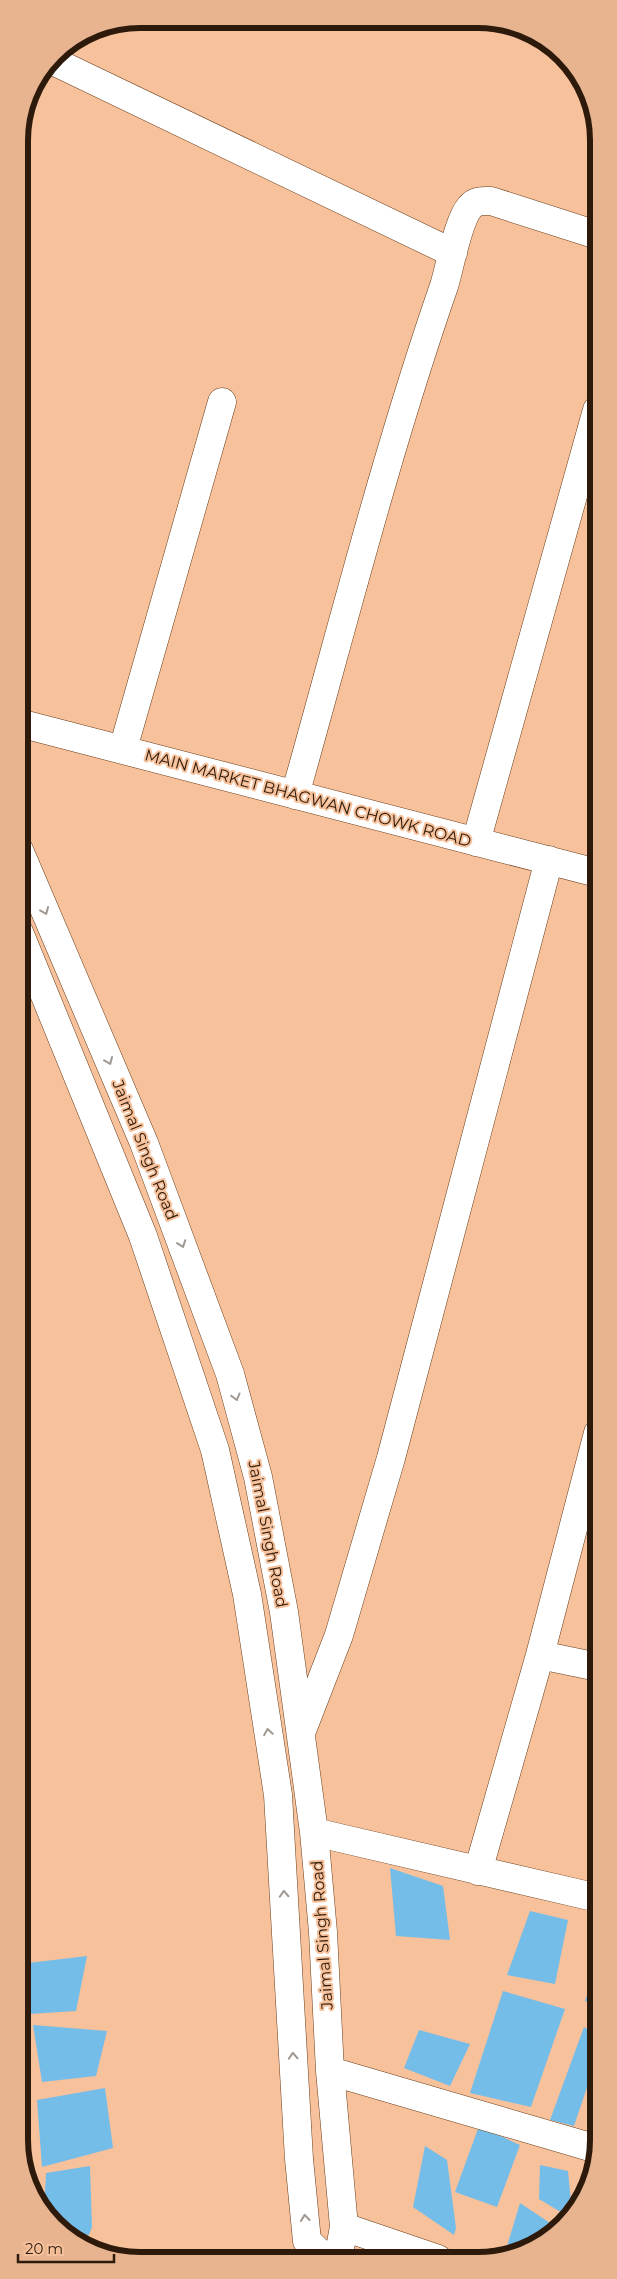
<svg xmlns="http://www.w3.org/2000/svg" width="617" height="2279" viewBox="0 0 617 2279" font-family="Montserrat,sans-serif">
  <rect width="100%" height="100%" fill="#f7c19b"/>
  <path fill="#75bde9" d="M390 1868 443 1886 450 1940 396 1936Z
    M530 1911 568 1920 555 1984 507 1975Z
    M87 1956 76 2011 29 2014 20 1964Z
    M598 1962V2006L585 2001Z
    M503 1991 565 2009 531 2107 470 2093Z
    M33 2025 107 2031 96 2076 42 2082Z
    M584 2027 598 2036V2055L574 2126 550 2120Z
    M419 2030 470 2044 450 2086 404 2068Z
    M105 2088 113 2148 42 2167 37 2100Z
    M479 2126 520 2145 497 2207 455 2192Z
    M425 2146 447 2160 456 2228 454 2235 413 2207Z
    M540 2165 568 2171 572 2212 569 2217 539 2199Z
    M90 2166 92 2227 89 2235 71 2234 54 2225 44 2211 46 2173Z
    M520 2203 553 2225 549 2234 531 2248 504 2256Z"/>
  <g fill="none" stroke-linecap="round" stroke-linejoin="round">
    <defs>
      <path id="minor" d="M51 60 453 253
        M19 723 597 873
        M123 749 222 402
        M295 795C343 625 386 453 444 286 450 267 458 220 470 207 476 200 483 201 491 201L597 235
        M476 842 597 410
        M19 850 144 1143 230 1374 258 1477 284 1612 314 1832 323 1932 330 2071 344 2227 338 2259
        M19 932 143 1236 215 1450 247 1594 278 1795 299 2159 307 2241 326 2259
        M540 1655 598 1667
        M301 1733 339 1635 391 1458 549 860
        M314 1832 598 1898
        M478 1871 540 1655 598 1433
        M330 2071 597 2149
        M344 2227 438 2259"/>
    </defs>
    <use href="#minor" stroke="#6a3d19" stroke-width="29"/>
    <use href="#minor" stroke="#fff" stroke-width="28"/>
  </g>
  <defs><path id="oneway-chevron" d="M-2-3.5L2.5 0L-2 3.5" fill="none" stroke-width="1.6" stroke-linecap="round" stroke-linejoin="round" transform="scale(1.25)"/></defs>
  <g stroke="#a09891">
    <use href="#oneway-chevron" transform="translate(45 911) rotate(67)"/>
    <use href="#oneway-chevron" transform="translate(109 1061) rotate(67)"/>
    <use href="#oneway-chevron" transform="translate(182 1244) rotate(70)"/>
    <use href="#oneway-chevron" transform="translate(236 1397) rotate(75)"/>
    <use href="#oneway-chevron" transform="translate(268 1732) rotate(-99)"/>
    <use href="#oneway-chevron" transform="translate(284 1894) rotate(-93)"/>
    <use href="#oneway-chevron" transform="translate(293 2056) rotate(-93)"/>
    <use href="#oneway-chevron" transform="translate(305 2218) rotate(-96)"/>
  </g>
  <g text-anchor="middle" dominant-baseline="central" stroke-width="4" stroke-linejoin="round" paint-order="stroke">
    <g font-size="16" fill="#2d1a0b" stroke="#f7c19b">
      <text transform="translate(308 798) rotate(15)">MAIN MARKET BHAGWAN CHOWK ROAD</text>
      <text transform="translate(145 1150) rotate(68)">Jaimal Singh Road</text>
      <text transform="translate(268 1534) rotate(79)">Jaimal Singh Road</text>
      <text transform="translate(322 1935) rotate(-94)">Jaimal Singh Road</text>
    </g>
  </g>
  <path d="M0 0H617V2279H0ZM140 28H478A112 112 0 0 1 590 140V2140A112 112 0 0 1 478 2252H140A112 112 0 0 1 28 2140V140A112 112 0 0 1 140 28Z" fill="#e7b48f" fill-rule="evenodd"/>
  <path fill="none" stroke="#2d1a0b" stroke-width="6" d="M140 28H478A112 112 0 0 1 590 140V2140A112 112 0 0 1 478 2252H140A112 112 0 0 1 28 2140V140A112 112 0 0 1 140 28Z"/>
  <path d="M18 2254v8h96v-8" fill="none" stroke="#2d1a0b" stroke-width="2.5"/>
  <text x="25" y="2254" font-size="15" fill="#2d1a0b" stroke="#f7c19b" stroke-width="4" paint-order="stroke">20 m</text>
</svg>
